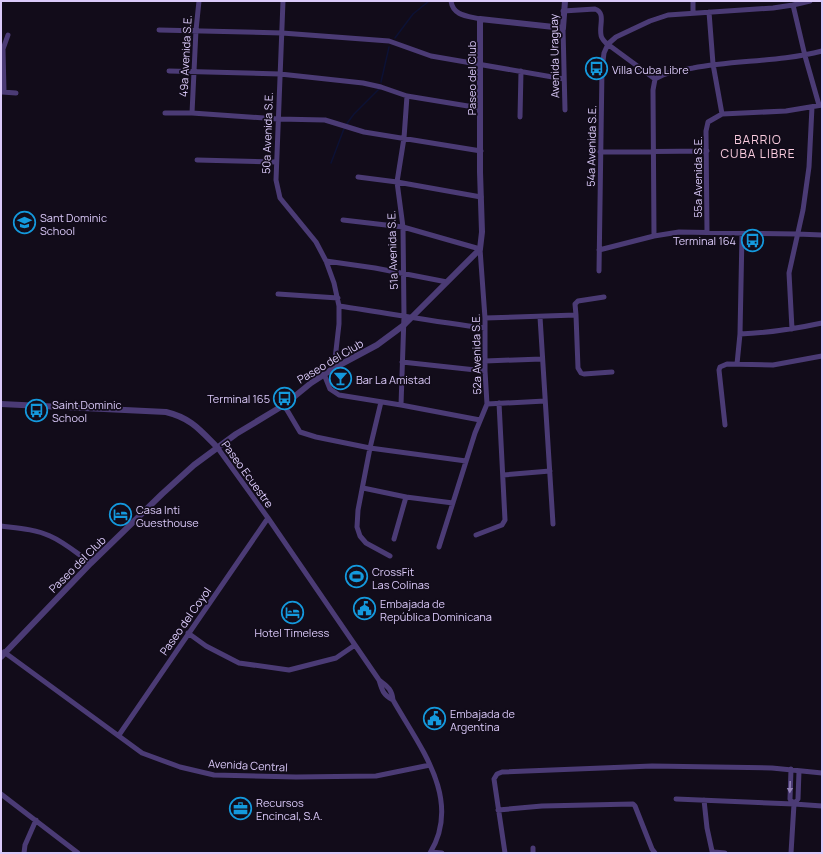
<svg xmlns="http://www.w3.org/2000/svg" width="823" height="854" viewBox="0 0 823 854" font-family="Manrope,sans-serif">
  <rect width="100%" height="100%" fill="#120c1a"/>
  <g fill="none" stroke-linecap="round" stroke-linejoin="round">
    <path stroke="#0c1134" stroke-width="1.5" d="M395 38 413 14 429 1
      M381 82 389 47
      M331 163 345 126 354 114 379 89"/>
    <path stroke="#4b3b75" stroke-width="5" d="M283 1 276 180 280 198 316 242 326 261 334 283 339 306V324L334 368
      M451 1C453 16 468 16 480 19
      M793 5 805 56 819 105
      M563 11 595 9C606 13 599 25 601 35 601 38 604 41 606 43L655 79
      M693 12V1
      M709 12 713 64 722 114
      M563 28 565 110
      M159 30 282 33 389 41 431 56 564 79
      M169 71 280 74 363 83 381 87 407 96 480 108
      M2 92 16 93
      M4 92 3 49 8 35
      M165 113H192L278 119 325 120 364 132 481 151
      M192 113 196 30 199 1
      M520 117 521 71
      M600 152 707 151
      M197 160 276 162
      M358 177 397 182 481 197
      M343 220 403 227 480 249 485 318V371L487 404 475 433 439 547
      M707 232 706 131 708 122 722 114 786 111 822 105
      M742 234 740 334C768 333 794 329 822 323
      M654 236 653 90 655 79C666 72 680 70 693 68 736 60 780 62 822 51
      M599 250 654 236 679 232 797 234 822 235
      M326 261 375 268 447 282
      M599 271 602 69 604 53 608 44 616 37 650 21 668 15 773 8 793 5 810 1
      M278 294 338 298
      M339 306C388 313 436 322 485 328
      M576 315 578 368 581 373 584 374 612 372
      M540 317 553 524
      M485 318 576 315 575 304 578 301 604 297
      M792 329 789 273 803 210 809 167 812 107
      M485 361 542 359
      M402 362 485 371
      M737 364 740 334
      M324 374 330 389 339 395 401 405 480 420
      M381 402 370 448 358 510 357 527 360 536 366 543 390 556
      M487 404 545 401
      M284 405 300 432 316 437 370 448 466 461
      M401 405 404 316 403 227 397 182 404 138 407 96
      M725 425 719 370 720 367 727 364 773 365 822 356
      M217 447 268 518 379 680C387 686 392 689 393 700 419 746 463 799 430 853
      M503 475 550 471
      M363 488 406 497 453 503
      M1 526C17 528 35 529 50 536 64 542 78 554 91 563
      M476 535 502 525 505 520 499 403
      M394 539 406 497
      M188 633 206 646 239 663 289 670 336 658 355 645
      M4 652 142 753 180 767 214 775 296 777 376 776 430 765
      M379 680C382 690 383 695 393 700
      M119 735 268 518
      M791 769 790 799 794 804
      M1 794 78 853
      M676 799 794 804 822 806
      M704 800 707 828 712 851 714 852 725 853
      M498 810 542 806 633 804 635 806 652 849 655 853
      M533 848V853
      M431 852 442 853
      M24 853 25 845 36 820
      M505 853 494 779 497 774 502 772 652 766 772 768 822 773
      M791 853 794 804 798 799 799 771"/>
    <path stroke="#4b3b75" stroke-width="6" d="M1 404 166 412C191 418 200 430 217 447
      M1 657 91 563 162 494 194 465 236 434 284 405 311 383 334 368 377 345 404 325 480 249 482 232 480 172V19L563 28 565 1"/>
  </g>
  <defs><path id="oneway-solid" d="M-6-.8H1V-3.2L6.5 0L1 3.2V.8H-6Z"/></defs>
  <use fill="#9382b8" href="#oneway-solid" transform="translate(790 787) rotate(92)"/>
  <defs>
    <symbol id="bus-ring" viewBox="-11 -11 22 22"><circle r="9.5" fill="#120c1a" stroke="#1499dd" stroke-width="1.5"/><path d="M-5-6H5V4H4V6H2V4H-2V6H-4V4H-5ZM-3.5-4V0h7V-4ZM-3.5 1.2v1.5H-2V1.2ZM2 1.2v1.5H3.5V1.2Z" fill="#1499dd"/></symbol>
    <symbol id="school-ring" viewBox="-11 -11 22 22"><circle r="9.5" fill="#120c1a" stroke="#1499dd" stroke-width="1.5"/><path d="M0-5L7-2L0 1L-7-2ZM-4 1L0 2.5L4 1V4Q0 6-4 4Z" fill="#1499dd"/></symbol>
    <symbol id="bar-ring" viewBox="-11 -11 22 22"><circle r="9.5" fill="#120c1a" stroke="#1499dd" stroke-width="1.5"/><path d="M-6-5H6L.8 .8V4.5H3.5V6h-7V4.5H-.8V.8Z" fill="#1499dd"/></symbol>
    <symbol id="hotel-ring" viewBox="-11 -11 22 22"><circle r="9.5" fill="#120c1a" stroke="#1499dd" stroke-width="1.5"/><path d="M-6-4.5h1.5V1H6V5H4.5V3h-9V5H-6ZM-4 0a1.8 1.8 0 1 1 3.6 0ZM.5 0V-2.5h3Q6-2.5 6 0Z" fill="#1499dd"/></symbol>
    <symbol id="stadium-ring" viewBox="-11 -11 22 22"><circle r="9.5" fill="#120c1a" stroke="#1499dd" stroke-width="1.5"/><path d="M0-5a6.5 5 0 1 0 0 10a6.5 5 0 1 0 0-10ZM-3.5-1.8h7v3.6h-7Z" fill="#1499dd"/></symbol>
    <symbol id="civic-ring" viewBox="-11 -11 22 22"><circle r="9.5" fill="#120c1a" stroke="#1499dd" stroke-width="1.5"/><path d="M-.6-6.5H3V-4.5H.6V-3L4-1V1h2V6H-6V1h2V-1L-.6-3ZM-1.2 2.5V6h2.4V2.5Z" fill="#1499dd"/></symbol>
    <symbol id="office-ring" viewBox="-11 -11 22 22"><circle r="9.5" fill="#120c1a" stroke="#1499dd" stroke-width="1.5"/><path d="M-6-3h4V-5.5h4V-3h4V5H-6ZM-1-4.5V-3h2v-1.5ZM-6 0V1H6V0Z" fill="#1499dd"/></symbol>
  </defs>
  <g fill-rule="evenodd">
    <use href="#bus-ring" x="584" y="56" width="25" height="25"/>
    <use href="#school-ring" x="12" y="210" width="25" height="25"/>
    <use href="#bus-ring" x="740" y="228" width="25" height="25"/>
    <use href="#bar-ring" x="328" y="366" width="25" height="25"/>
    <use href="#bus-ring" x="272" y="386" width="25" height="25"/>
    <use href="#bus-ring" x="24" y="398" width="25" height="25"/>
    <use href="#hotel-ring" x="108" y="502" width="25" height="25"/>
    <use href="#stadium-ring" x="344" y="564" width="25" height="25"/>
    <use href="#civic-ring" x="352" y="596" width="25" height="25"/>
    <use href="#hotel-ring" x="280" y="600" width="25" height="25"/>
    <use href="#civic-ring" x="422" y="706" width="25" height="25"/>
    <use href="#office-ring" x="228" y="796" width="25" height="25"/>
  </g>
  <g text-anchor="middle" dominant-baseline="central" stroke-width="3.5" stroke-linejoin="round" paint-order="stroke">
    <g font-size="11" fill="#dbcafa" stroke="#120c1a">
      <text transform="translate(185 56) rotate(-87)">49a Avenida S.E.</text>
      <text transform="translate(554 56) rotate(-91)">Avenida Uraguay</text>
      <text transform="translate(471 78) rotate(-90)">Paseo del Club</text>
      <text transform="translate(267 133) rotate(-88)">50a Avenida S.E.</text>
      <text transform="translate(591 146) rotate(-89)">54a Avenida S.E.</text>
      <text transform="translate(697 177) rotate(-90)">55a Avenida S.E.</text>
      <text transform="translate(392 250) rotate(-92)">51a Avenida S.E.</text>
      <text transform="translate(476 354) rotate(-91)">52a Avenida S.E.</text>
      <text transform="translate(330 361) rotate(-31)">Paseo del Club</text>
      <text transform="translate(248 474) rotate(54)">Paseo Ecuestre</text>
      <text transform="translate(77 564) rotate(-45)">Paseo del Club</text>
      <text transform="translate(185 621) rotate(-55)">Paseo del Coyol</text>
      <text transform="translate(248 765) rotate(3)">Avenida Central</text>
    </g>
    <g font-size="11" fill="#dbcafa" stroke="#120c1a" text-anchor="start">
      <text x="612" y="69">Villa Cuba Libre</text>
      <text x="40" y="217">Sant Dominic<tspan x="40" dy="13">School</tspan></text>
      <text x="736" y="240" text-anchor="end">Terminal 164</text>
      <text x="356" y="379">Bar La Amistad</text>
      <text x="270" y="398" text-anchor="end">Terminal 165</text>
      <text x="52" y="404">Saint Dominic<tspan x="52" dy="13">School</tspan></text>
      <text x="136" y="509">Casa Inti<tspan x="136" dy="13">Guesthouse</tspan></text>
      <text x="372" y="571">CrossFit<tspan x="372" dy="13">Las Colinas</tspan></text>
      <text x="380" y="603">Embajada de<tspan x="380" dy="13">República Dominicana</tspan></text>
      <text x="292" y="632" text-anchor="middle">Hotel Timeless</text>
      <text x="450" y="713">Embajada de<tspan x="450" dy="13">Argentina</tspan></text>
      <text x="256" y="802">Recursos<tspan x="256" dy="13">Encincal, S.A.</tspan></text>
    </g>
    <g font-size="12" letter-spacing="1" fill="#faccdf" stroke="#120c1a">
      <text x="758" y="139">BARRIO<tspan x="758" dy="14">CUBA LIBRE</tspan></text>
    </g>
  </g>
  <rect width="823" height="854" fill="none" stroke="#dbcafa" stroke-width="4"/>
</svg>
